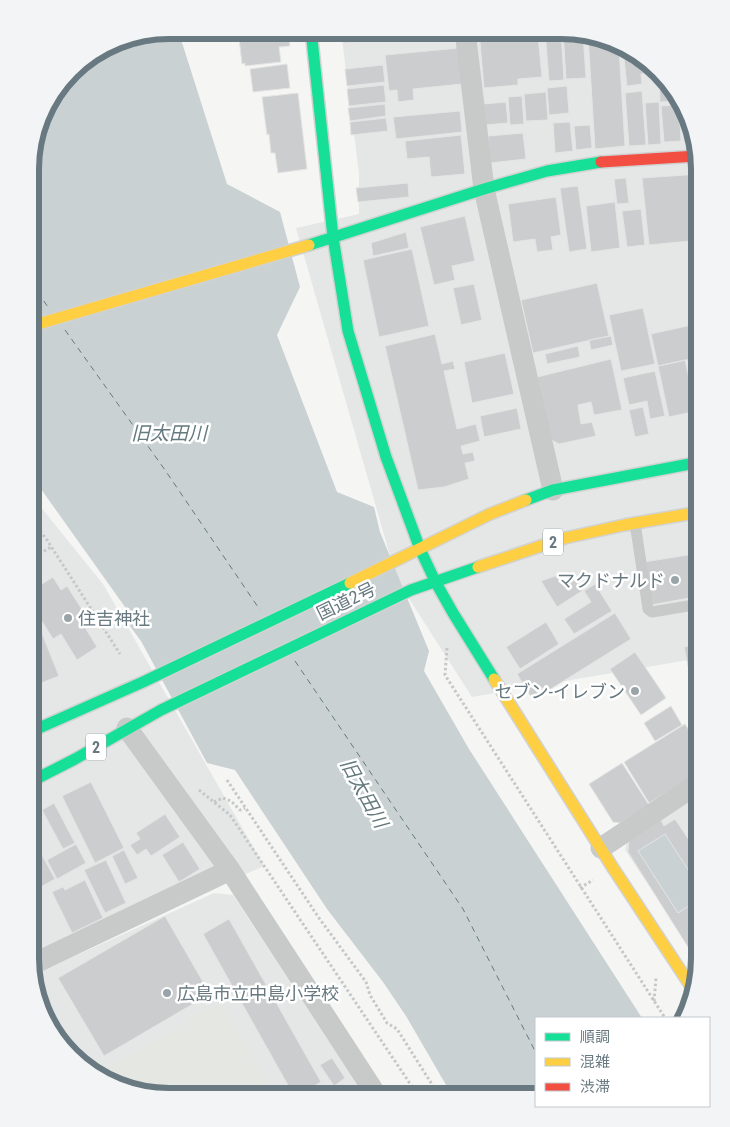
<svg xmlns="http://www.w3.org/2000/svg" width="730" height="1127" viewBox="0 0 730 1127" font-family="'Roboto Condensed','Noto Sans JP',sans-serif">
  <rect width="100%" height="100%" fill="#f5f5f4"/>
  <path fill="#e5e7e7" d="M341 31H579L645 59 689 116 700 169V658L472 697 397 580 296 228 359 214V174Z
    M31 498 40 506 103 584 264 866 32 969 30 958Z
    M700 793V962L625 850 627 841Z
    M214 893 233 895 365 1096H151L85 1068 41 1011 33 975Z"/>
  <path fill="#e4e7e2" d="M220 1002 273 1094 272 1096H151L98 1074Z"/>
  <path fill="#c9d1d3" d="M169 30H178L227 184 280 212 300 287 277 335 337 492 374 507 380 532 429 651 424 671 469 749 642 1018H536V1097H453L406 1016 383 982 327 909 235 770 207 763 141 641 124 618 125 607 31 475V151L44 107 77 65 116 40Z
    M665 834 700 888V899L678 913 638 851Z"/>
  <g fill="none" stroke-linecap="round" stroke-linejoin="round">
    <path stroke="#647a7e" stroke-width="1" stroke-dasharray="6 5" stroke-linecap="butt" d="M31 283 48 307
      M65 330 165 470 260 610
      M295 661 463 909 536 1053"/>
  </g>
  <path fill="#cccdce" stroke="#e4e4e4" d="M238 30 288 32 290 46 279 47 281 62 245 66V63L242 64Z
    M343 31H384L385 39 344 43Z
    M397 31H411V38L398 39Z
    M479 31H519V36L538 35 542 77 518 79V85L484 88Z
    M545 31H561L564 80 549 81Z
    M563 31H579L583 33 586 78 566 79Z
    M588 35 619 48 625 146 595 149Z
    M459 48 462 84 413 89 414 100 398 102 397 90 389 91 385 55Z
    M623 49 645 59 650 65 651 73 641 74 642 84 627 86Z
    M287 64 290 88 253 92 250 69Z
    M383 65 385 82 347 86 345 69Z
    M659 79H661L678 101 660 102Z
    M384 85 386 102 349 106 347 89Z
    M567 86 569 113 549 115 547 88Z
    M642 91 646 145 629 146 625 93Z
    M546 92 548 120 526 121 524 94Z
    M298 93 307 169 278 173 275 153H271L269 134 267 135 262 97Z
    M522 96 524 124 510 125 508 97Z
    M506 102 508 123 485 125 483 104Z
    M659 102 661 144 648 145 645 103Z
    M385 104 386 116 350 121 348 108Z
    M679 105 681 141 664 142 661 106Z
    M682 107 689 116 694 141H684Z
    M460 111 462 132 396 139 393 117Z
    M386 118 388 131 351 135 350 122Z
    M570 122 573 151 555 153 553 123Z
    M590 125 592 148 576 150 574 126Z
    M523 133 526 159 490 163 488 136Z
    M461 135 465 174 431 177 429 157 407 159 405 141Z
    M700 174V240L649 245 642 178Z
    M626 178 629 203 617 204 614 179Z
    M408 183 409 197 358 202 356 188Z
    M578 186 587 249 569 252 560 188Z
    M556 197 561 235 551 237 553 250 537 252 535 239 513 242 508 204Z
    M615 202 620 248 591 252 586 206Z
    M641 209 645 245 627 247 622 211Z
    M465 216 475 261 452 266 455 280 434 285 420 227Z
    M406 232 409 248 373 256 371 243Z
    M412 249 429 326 379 337 363 260Z
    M700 251V303L689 253Z
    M597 283 609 336 533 353 521 300Z
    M474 284 482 320 461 325 453 288Z
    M643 308 655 364 621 371 609 315Z
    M700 323V357L658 366 651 334Z
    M435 334 442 364 453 361 455 369 444 371 457 429 476 424 480 441 461 446 463 454 473 452 475 461 465 463 469 479 444 487 418 490 385 346Z
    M611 336 613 345 591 350 589 340Z
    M578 346 580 357 547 364 545 354Z
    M505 353 514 394 472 403 464 362Z
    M611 359 622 410 594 415 591 402 578 405 581 424 592 422 596 436 559 444 550 439 537 377Z
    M685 360 696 411 669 417 658 366Z
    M700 361V381L695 382 691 363Z
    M655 371 665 416 650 419 647 401 629 405 623 378Z
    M643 407 649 434 635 437 629 410Z
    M517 408 521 429 484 437 480 416Z
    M700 553V596L651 605 644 562Z
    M570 571 582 591 557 607 541 581Z
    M53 577 61 590 67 586 87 617 81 621 97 647 77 660 61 634 53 639 33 607 40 603 31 591Z
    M595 584 612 611 574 634 564 619 591 602 584 591Z
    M31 606 59 676 36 685 30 682Z
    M615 613 631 639 533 700 517 674Z
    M546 622 559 644 520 669 506 647Z
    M700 644V723L684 647Z
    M635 652 666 698 641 715 610 669Z
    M671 706 682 725 655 741 644 723Z
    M685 724 700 747V772L649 803 624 762Z
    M622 763 649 805 620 823 613 822 589 784Z
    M91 782 124 848 95 863 62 796Z
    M54 803 75 843 63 849 42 810Z
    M165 814 180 837 151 856 146 849 137 855 130 845 140 839 136 833Z
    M675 819 689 840 700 833V846L698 843 688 850 700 869V888L665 834 638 851 678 913 700 899V940L688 947 628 852 629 840 661 820 664 826Z
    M30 833 55 879 37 889 30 877Z
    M183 842 200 869 179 882 162 855Z
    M76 844 86 863 57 879 47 860Z
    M124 850 138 878 125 884 112 856Z
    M106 860 126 903 105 913 84 870Z
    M85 880 103 918 72 933 52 892 63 887 65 890Z
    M165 916 210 994 104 1056 58 978Z
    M229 919 321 1082 296 1096H294L203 934Z
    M30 929 39 948 30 952Z
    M332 1058 345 1078 334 1086 320 1065Z
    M352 1090 356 1096H343Z"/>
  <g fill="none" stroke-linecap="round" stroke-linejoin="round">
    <defs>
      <path id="fast" d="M311 30 333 237 348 331 386 457 420 549 435 581 453 613 494 679
        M309 245 484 189 547 171 601 162
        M526 500 553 490 700 462
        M30 732 143 682 350 583
        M30 782 75 759 161 710 411 590 478 567"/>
      <path id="slow" d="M31 326 309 245
        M478 567 565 538 624 525 700 512
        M350 583 490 514 526 500
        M494 679 613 868 692 988"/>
      <path id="jam" d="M601 162 697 156"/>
    </defs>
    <use href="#fast" stroke="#d1d2d2" stroke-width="14"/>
    <use href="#slow" stroke="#d1d2d2" stroke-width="14"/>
    <use href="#jam" stroke="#d1d2d2" stroke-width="14"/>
    <path stroke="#c6c7c8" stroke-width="3" stroke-dasharray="2.5 2.5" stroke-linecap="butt" d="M31 519 47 540 120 654
      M31 559 51 547
      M31 563 42 579
      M447 648 445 675 665 1018
      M227 780 319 918 366 982 370 995 387 1023 397 1029 440 1097
      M199 790 230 815 419 1097
      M214 802 223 798 231 801 240 810 245 808
      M580 888 593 880
      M654 1001 656 978"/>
    <path stroke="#c8caca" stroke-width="11" d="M696 513 700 536
      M635 523 648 609 652 612 700 604"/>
    <path stroke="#c8caca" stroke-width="21" d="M465 31 484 189 553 490
      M127 728 230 870 377 1096
      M601 848 700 782
      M31 965 230 870"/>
    <use href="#fast" stroke="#16e098" stroke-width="11"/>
    <use href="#slow" stroke="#ffcf43" stroke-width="11"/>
    <use href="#jam" stroke="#f24e42" stroke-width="11"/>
  </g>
  <g fill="#99a4a9" stroke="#fff" stroke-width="2">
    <circle cx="675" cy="580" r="5"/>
    <circle cx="68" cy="618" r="5"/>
    <circle cx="635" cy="691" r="5"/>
    <circle cx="167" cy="993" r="5"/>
  </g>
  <g text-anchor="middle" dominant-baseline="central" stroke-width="5" stroke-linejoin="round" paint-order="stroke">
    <g fill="#fff" stroke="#95a1a7" stroke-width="1">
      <rect x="543" y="528.5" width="20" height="27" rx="4"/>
      <rect x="86" y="733.5" width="20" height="27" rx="4"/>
    </g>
    <g font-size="16" font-weight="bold" fill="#687981">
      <text x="553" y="542">2</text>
      <text x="96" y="747">2</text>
    </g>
    <g font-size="18" fill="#687981" stroke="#fff" text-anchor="end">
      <text x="665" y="580">マクドナルド</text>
      <text x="78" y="618" text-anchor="start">住吉神社</text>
      <text x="625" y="691">セブン-イレブン</text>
      <text x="177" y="993" text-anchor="start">広島市立中島小学校</text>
    </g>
    <g font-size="18" fill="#687981" stroke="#fff">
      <text transform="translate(346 601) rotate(-26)">国道2号</text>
    </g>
    <g font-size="19" font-style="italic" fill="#647a7e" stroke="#fff">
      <text x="169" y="433">旧太田川</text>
      <text transform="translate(364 793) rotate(61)">旧太田川</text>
    </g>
  </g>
  <path d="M0 0H730V1127H0ZM169 39H561A130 130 0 0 1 691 169V958A130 130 0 0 1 561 1088H169A130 130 0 0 1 39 958V169A130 130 0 0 1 169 39Z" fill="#f3f4f5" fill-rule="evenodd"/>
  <path fill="none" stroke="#687981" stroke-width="6" d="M169 39H561A130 130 0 0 1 691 169V958A130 130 0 0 1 561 1088H169A130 130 0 0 1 39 958V169A130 130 0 0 1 169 39Z"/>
  <rect x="535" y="1017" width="175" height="90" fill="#ffffff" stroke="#c3c9cd"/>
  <rect x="545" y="1033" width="25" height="8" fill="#16e098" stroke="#c3c9cd"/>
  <text x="580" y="1042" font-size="15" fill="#687981">順調</text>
  <rect x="545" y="1058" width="25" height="8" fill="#ffcf43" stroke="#c3c9cd"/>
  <text x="580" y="1067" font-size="15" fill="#687981">混雑</text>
  <rect x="545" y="1083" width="25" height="8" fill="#f24e42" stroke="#c3c9cd"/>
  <text x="580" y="1092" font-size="15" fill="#687981">渋滞</text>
</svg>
